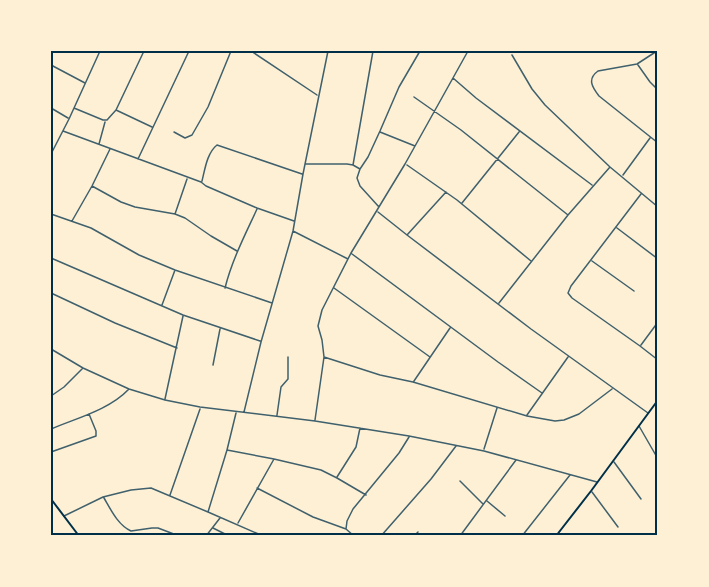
<svg xmlns="http://www.w3.org/2000/svg" width="709" height="587" viewBox="0 0 709 587" font-family="'Source Sans 3',sans-serif">
  <rect width="100%" height="100%" fill="#fdf0d5"/>
  <g fill="none" stroke-linecap="round" stroke-linejoin="round">
    <path stroke="#3f606c" stroke-width="1.5" d="M251 51 317 95
      M657 51 637 64 598 71C587 79 592 87 599 96L658 143
      M512 55 532 89 545 105 610 167 658 207
      M51 65 85 83
      M638 65 650 82 658 90
      M453 78 476 98 592 185
      M414 97 461 130 568 215
      M51 108 68 118
      M74 108 103 120H107L116 110 144 51
      M116 110 152 127
      M63 131 201 182 206 186 257 208 294 221
      M174 132 185 138 192 135 208 107 231 51
      M380 132 415 146
      M99 144 105 122
      M51 154 69 119 100 51
      M138 159 189 51
      M306 164H347L353 165 360 169
      M353 165 373 51
      M407 165 457 200 531 261
      M623 175 650 138
      M202 181C205 169 207 153 217 145L302 174
      M92 186 121 202 135 207 175 214 185 218 211 236 237 251
      M641 194 571 286 568 293 572 298 640 346 658 360
      M462 203 519 132
      M379 207 360 186 357 178 360 169 368 157 380 131 399 87 420 51
      M378 212 407 235 531 329 648 413
      M51 214 91 228 139 255 175 270 272 303
      M175 214 187 179
      M72 221 92 186 110 149
      M617 228 658 259
      M293 231 348 259
      M407 235 446 192
      M352 254 498 362 542 393
      M51 258 183 315 260 341
      M592 261 634 291
      M225 288C232 260 245 235 257 209
      M334 288 430 357
      M51 293 115 323 177 348
      M499 303 568 215 610 167
      M162 305 175 270
      M641 345 658 322
      M51 349 83 368 129 389 165 400 200 407 315 421 409 436 484 451 597 482
      M324 357 380 375 413 382 527 416 555 421 564 420 579 414 612 389
      M213 365 220 329
      M414 381 450 328
      M51 396 64 387 82 369
      M165 399 183 316
      M244 412 261 342 293 231 303 174 328 51
      M277 415 281 387 288 379V357
      M527 415 568 357
      M315 420 324 357 322 340 318 326 322 310 351 253 405 164 468 51
      M639 426 658 459
      M51 429C77 418 109 410 129 389
      M484 449 497 408
      M227 450 274 459 321 470 337 478 366 495
      M51 452 96 436V431L89 414
      M614 462 641 499
      M337 477 356 447 360 428
      M460 481 483 504
      M257 488 313 517 346 529 354 536
      M592 492 618 527
      M170 495 200 409
      M104 498C111 510 118 525 131 531L152 528H158L179 536
      M487 501 505 516
      M208 512 227 450 236 413
      M64 516 103 497 131 490 151 488 208 512 263 536
      M238 523 274 459
      M213 528 229 536
      M346 529 347 521 353 509 399 453 409 437
      M206 536 220 518
      M381 536 431 479 456 446
      M414 536 418 532
      M460 536 516 460
      M522 536 570 475"/>
    <path stroke="#003049" stroke-width="2" d="M51 499 79 536
      M556 536 591 491 658 400"/>
  </g>
  <rect width="709" height="587" fill="none" stroke="#fdf0d5" stroke-width="105"/>
  <rect x="52" y="52" width="604" height="482" fill="none" stroke="#003049" stroke-width="2"/>
</svg>
